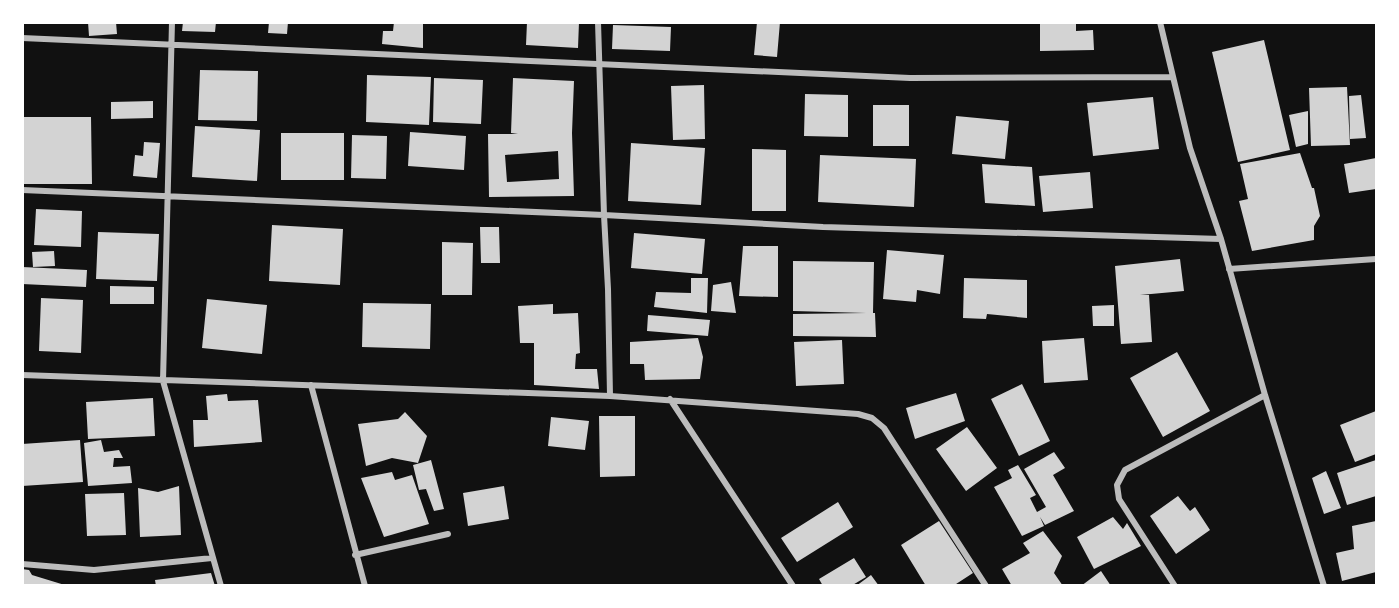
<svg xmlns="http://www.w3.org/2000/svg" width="1399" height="608" viewBox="0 0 1399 608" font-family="Helvetica,sans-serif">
  <rect width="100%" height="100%" fill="#111"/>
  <path fill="#d3d3d3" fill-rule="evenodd" d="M88 22H116L117 34 89 36Z
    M183 22H216L215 32 182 31Z
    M269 22H288L287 34 268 33Z
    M394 22H423V48L382 44 383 31H393Z
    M527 22H579L578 48 526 45Z
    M757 22H780L777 57 754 55Z
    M1040 22H1076V31L1093 30 1094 50 1040 51Z
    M613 25 671 27 670 51 612 49Z
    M1264 40 1290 150 1238 162 1212 52Z
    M200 70 258 71 257 121 198 120Z
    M367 75 431 77 429 125 366 122Z
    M434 78 483 80 481 124 433 122Z
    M513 78 574 81 572 133 574 196 489 197 488 134H518L511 133ZM558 151 559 179 507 182 505 155Z
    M704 85 705 139 673 140 671 86Z
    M1347 87 1350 145 1311 146 1309 88Z
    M805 94 848 95V137L804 136Z
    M1361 95 1366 138 1350 139 1349 96Z
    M1153 97 1159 149 1093 156 1087 103Z
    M153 101V118L111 119V102Z
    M873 105H909V146H873Z
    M1308 111V144L1296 147 1289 115Z
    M956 116 1009 121 1005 159 952 154Z
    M22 117H91L92 184H22Z
    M195 126 260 130 257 181 192 177Z
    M410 132 466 136 464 170 408 166Z
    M281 133H344V180H281Z
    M352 135 387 136 386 179 351 178Z
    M144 142 160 143 157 178 133 176 135 155 143 156Z
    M631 143 705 148 701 205 628 201Z
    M752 149 786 150V211H752Z
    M1300 153 1312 188H1314L1320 216 1314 226V240L1252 251 1239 201 1248 199 1240 164Z
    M820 155 916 159 914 207 818 202Z
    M1376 158V189L1349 193 1344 164Z
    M982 164 1032 167 1035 206 985 203Z
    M1090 172 1093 208 1043 212 1039 176Z
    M36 209 82 211 81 247 34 245Z
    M272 225 343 229 340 285 269 281Z
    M480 227H499L500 263H481Z
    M98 232 159 234 157 281 96 279Z
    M634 233 705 239 702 274 631 268Z
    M442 242 473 243 472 295H442Z
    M743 246H778V297L739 296Z
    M887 250 944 255 940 294 917 290 916 302 883 299Z
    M54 251 55 266 33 267 32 252Z
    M1180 259 1184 291 1140 295H1149L1152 342 1121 344 1115 266Z
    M793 261 874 262 873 313H875L876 337 793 336V314L866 313 793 311Z
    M22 267 87 270 86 287 22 284Z
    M691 278H708L707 313 654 307 656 292 691 293Z
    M964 278 1027 280V318L987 314 986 319 963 318Z
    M731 282 736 313 711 311 713 285Z
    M110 286 154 287V304H110Z
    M41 298 83 300 81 353 39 351Z
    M207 299 267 305 262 354 202 348Z
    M363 303 431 304 430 349 362 347Z
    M553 304V314L578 313 580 353 576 354 575 369H597L599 389 534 385V343H520L518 306Z
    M1114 305V326H1093L1092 306Z
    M648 315 710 320 708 336 647 331Z
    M698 338 703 357 700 379 645 380 644 364H630V342Z
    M1084 338 1088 380 1044 383 1042 341Z
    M842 340 844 384 796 386 794 342Z
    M1177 352 1210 411 1163 437 1130 378Z
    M1022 384 1050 441 1019 456 991 399Z
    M956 393 965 421 915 439 906 408Z
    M227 394 228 401 258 400 262 442 194 447 193 420H208L206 396Z
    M153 398 155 436 88 439 86 402Z
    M1376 411V454L1355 462 1340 425Z
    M405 412 427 436 418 463 392 458 366 466 358 424 398 419Z
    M599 416H635V476L600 477Z
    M551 417 589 421 585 450 548 446Z
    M967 427 997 468 966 491 936 449Z
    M80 440 83 482 22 486V444Z
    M101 440 104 452 119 450 123 458H114L113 467 130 466 132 483 88 486 84 443Z
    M1054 452 1065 468 1053 475 1074 511 1045 525 1040 517 1044 526 1022 536 994 487 1012 478 1008 470 1018 465 1036 495 1030 498 1037 512 1046 507 1024 469Z
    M431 460 444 509 434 511 426 489 419 490 413 465Z
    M1376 460V496L1347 505 1337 473Z
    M1326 471 1341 508 1324 514 1312 478Z
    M392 472 395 480 412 475 429 524 384 537 361 478Z
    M179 486 181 535 140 537 138 488 158 492Z
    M504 486 509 519 468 526 463 493Z
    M124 493 126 535 87 536 85 494Z
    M1178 496 1190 511 1195 507 1210 530 1176 554 1150 516Z
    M838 502 853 527 797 562 781 538Z
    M1113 517 1123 529 1127 523 1141 546 1094 569 1077 537Z
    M939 521 973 573 953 586H926L901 545Z
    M1376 521V572L1342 581 1336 553 1354 549 1352 526Z
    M1043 531 1062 556 1054 573 1063 586H1012L1002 569 1030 553 1023 543Z
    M854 558 866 577 851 586H823L819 579Z
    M22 569 29 570 32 575 68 586H22Z
    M1101 571 1111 586H1081Z
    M211 573 215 586H156L155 580Z
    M871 575 879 586H856Z"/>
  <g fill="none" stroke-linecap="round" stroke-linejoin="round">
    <path stroke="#bcbcbc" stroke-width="6" d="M172 22 163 381 221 586
      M598 22 604 215 608 289 610 396
      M1160 22 1190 148 1221 239 1265 395 1324 586
      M22 38 910 78 1173 77
      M22 190 604 215 823 227 1221 239
      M1229 269 1376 259
      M22 375 610 396 858 414 872 418 884 428 986 586
      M311 385 365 586
      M670 399 793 586
      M355 555 448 534
      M22 564 94 570 212 558
      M1175 586 1119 499 1117 485 1125 470 1265 395"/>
  </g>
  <rect width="1399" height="608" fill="none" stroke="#ffffff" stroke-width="48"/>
</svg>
